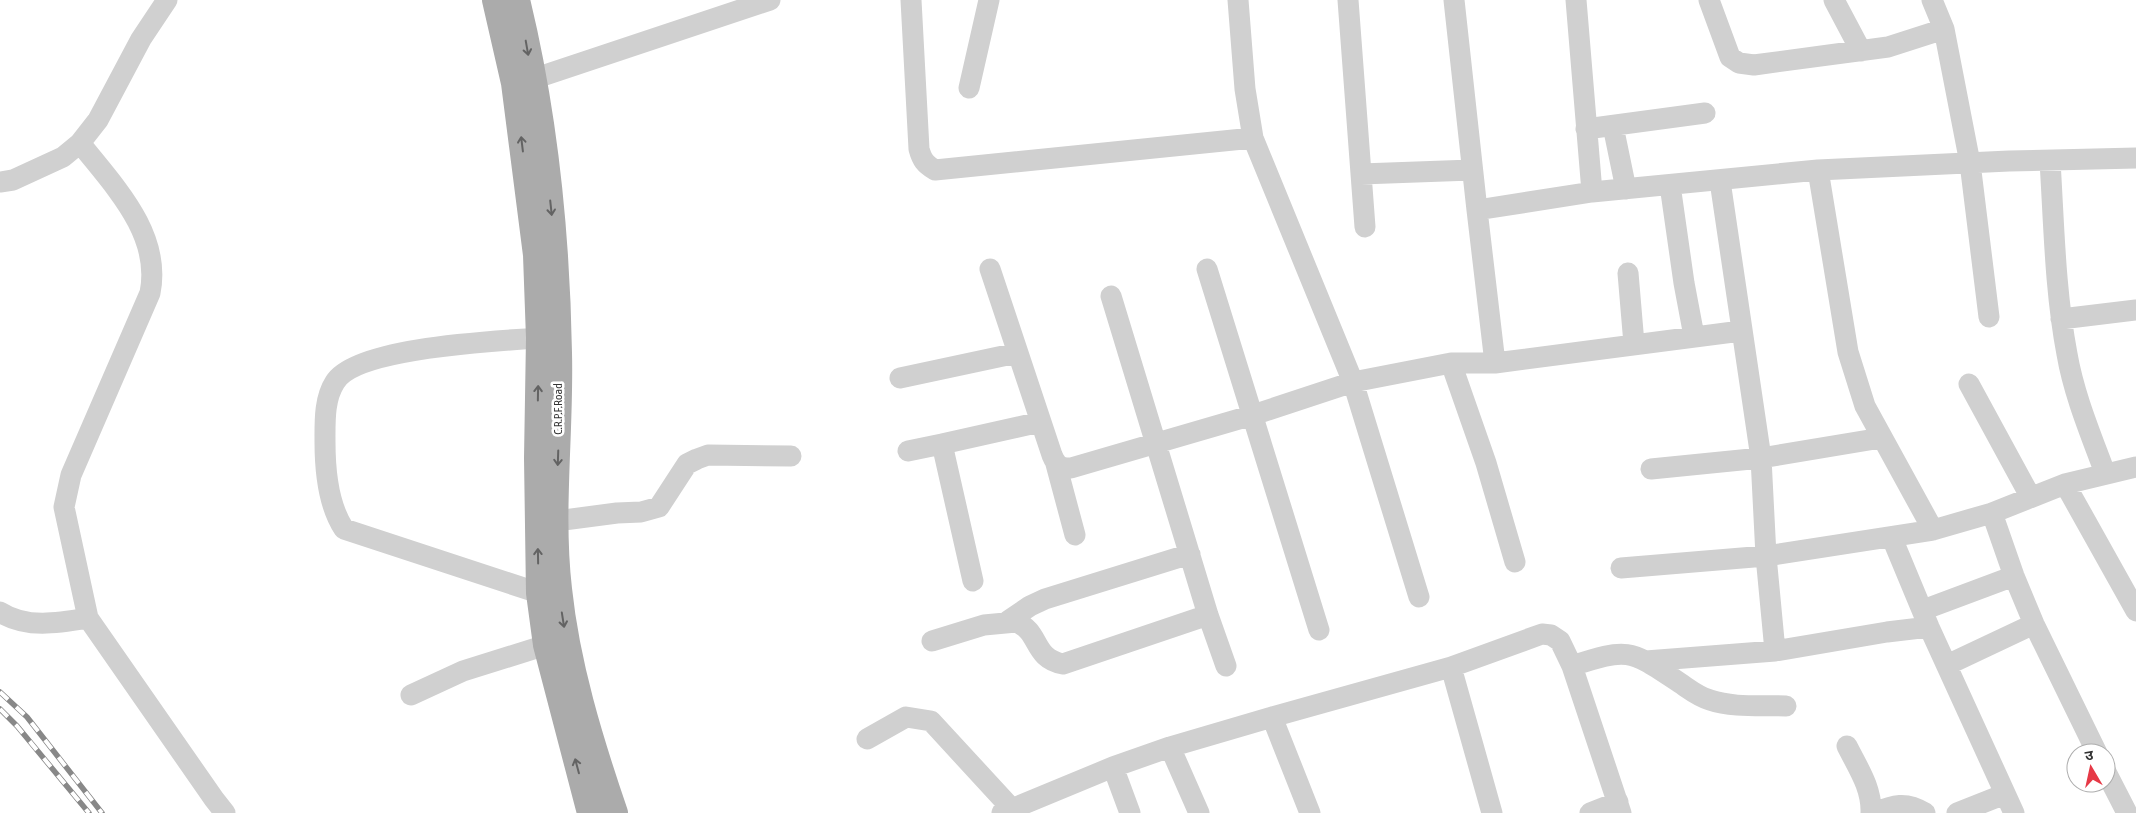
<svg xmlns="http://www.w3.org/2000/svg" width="2136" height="813" viewBox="0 0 2136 813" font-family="'Asap Condensed','Noto Sans Devanagari',sans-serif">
  <rect width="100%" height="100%" fill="#fff"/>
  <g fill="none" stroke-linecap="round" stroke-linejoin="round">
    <path stroke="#d0d0d0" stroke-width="21" d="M911 0 919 149C922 160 925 164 935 170L1253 138
      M1238 0 1245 89 1253 138 1353 382 1419 597
      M1348 0 1365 227
      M1454 0 1477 210
      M1576 0 1592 192
      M1709 0 1730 57 1739 63 1754 65 1888 47 1944 29
      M1834 0 1861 51
      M1932 0 1944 29 1970 163 1989 317
      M533 79 770 0
      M969 88 989 0
      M1613 126 1626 189
      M1586 129 1705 113
      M80 143C114 186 162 234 150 293L71 475 64 507 88 618 214 799 225 813
      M2050 161C2054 225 2055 291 2067 354 2074 395 2091 435 2105 473
      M1818 170 1848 352 1865 406 1933 530
      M1361 174 1472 170
      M1720 181 1761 458 1766 556 1775 651
      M0 182 13 180 63 157 80 143 98 120 141 39 167 0
      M1670 185 1684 283 1694 336
      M990 269 1052 455C1056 465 1060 468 1071 468L1253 415 1353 382 1451 363H1495L1477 210 1592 192 1818 170 2009 161 2136 158
      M1207 269 1319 630
      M1628 273 1634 344
      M1111 296 1208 615 1226 666
      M2061 319 2136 310
      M539 338C498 341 356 347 335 382 324 399 325 422 325 442 325 470 328 505 344 529L539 593
      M1451 363 1486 463 1515 562
      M1495 363 1741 331
      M900 378 1017 353
      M1969 384 2030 496
      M908 451 942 444
      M1056 464 1075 535
      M1651 469 1761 458 1881 438
      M2065 484 2136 611
      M1992 513 2014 576 2034 624 2097 753
      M556 521 617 513 641 512 659 507 687 464 697 459 708 455 791 456
      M1892 538 1929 627 2014 813
      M1621 568 1766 556 1933 530 1992 513 2065 484 2136 467
      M973 581 942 444 1040 422
      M1923 610 2014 576
      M0 612C26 629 59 623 88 618
      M1008 621 1030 606 1045 599 1190 554
      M932 641 984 625 1016 622C1041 632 1032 658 1063 664L1208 615
      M1646 661 1775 651 1887 632 1929 627
      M1947 665 2034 624
      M1572 666C1630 647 1630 650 1680 683 1689 689 1699 697 1710 700 1733 708 1762 705 1786 706
      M1451 667 1492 813
      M411 695 463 671 546 645
      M1272 717 1310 813
      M867 739 906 717 931 721 1012 809 1013 813
      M1847 746C1858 768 1872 788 1871 813
      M1170 747 1199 813
      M1113 767 1130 813
      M2106 772 2127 813
      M1002 813 1113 767 1170 747 1272 717 1451 667 1542 634 1551 635 1560 641 1572 666 1621 813
      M1590 813 1618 802
      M1874 813C1893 805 1906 801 1925 813
      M1957 813 2005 794"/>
    <path stroke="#ababab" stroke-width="26" d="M495 0 514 83 536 255 539 338 537 458 539 593 546 645 590 813
      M517 0C545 115 557 235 559 353 561 431 550 511 559 589 567 665 590 740 615 813"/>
    <defs>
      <path id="rail" d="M0 692 27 717 102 813
        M0 709 17 726 89 813"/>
    </defs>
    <use href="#rail" stroke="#888" stroke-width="5.5"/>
    <use href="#rail" stroke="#fff" stroke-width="4" stroke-dasharray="11" stroke-linecap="butt"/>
  </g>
  <defs><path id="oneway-shaft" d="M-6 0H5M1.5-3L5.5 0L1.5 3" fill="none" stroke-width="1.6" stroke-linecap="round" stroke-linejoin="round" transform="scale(1.25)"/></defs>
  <g stroke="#636363">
    <use href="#oneway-shaft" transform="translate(527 48) rotate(80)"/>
    <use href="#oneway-shaft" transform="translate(522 144) rotate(-97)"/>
    <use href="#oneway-shaft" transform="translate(551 208) rotate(84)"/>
    <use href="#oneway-shaft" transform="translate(538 393) rotate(-89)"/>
    <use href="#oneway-shaft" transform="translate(558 458) rotate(92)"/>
    <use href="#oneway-shaft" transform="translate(538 556) rotate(-91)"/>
    <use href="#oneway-shaft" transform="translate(563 620) rotate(81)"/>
    <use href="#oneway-shaft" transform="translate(577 766) rotate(-105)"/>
  </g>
  <g text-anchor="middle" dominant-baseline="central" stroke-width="5" stroke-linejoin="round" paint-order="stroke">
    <g font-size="12" fill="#333" stroke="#fff">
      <text transform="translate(558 409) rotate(-90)">C.R.P.F.Road</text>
    </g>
  </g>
  <g transform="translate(2091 768) rotate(351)"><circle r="24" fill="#ffffff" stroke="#adadad"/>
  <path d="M0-4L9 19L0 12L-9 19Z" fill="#e63946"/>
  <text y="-8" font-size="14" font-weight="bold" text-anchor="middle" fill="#333333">उ</text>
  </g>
</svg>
